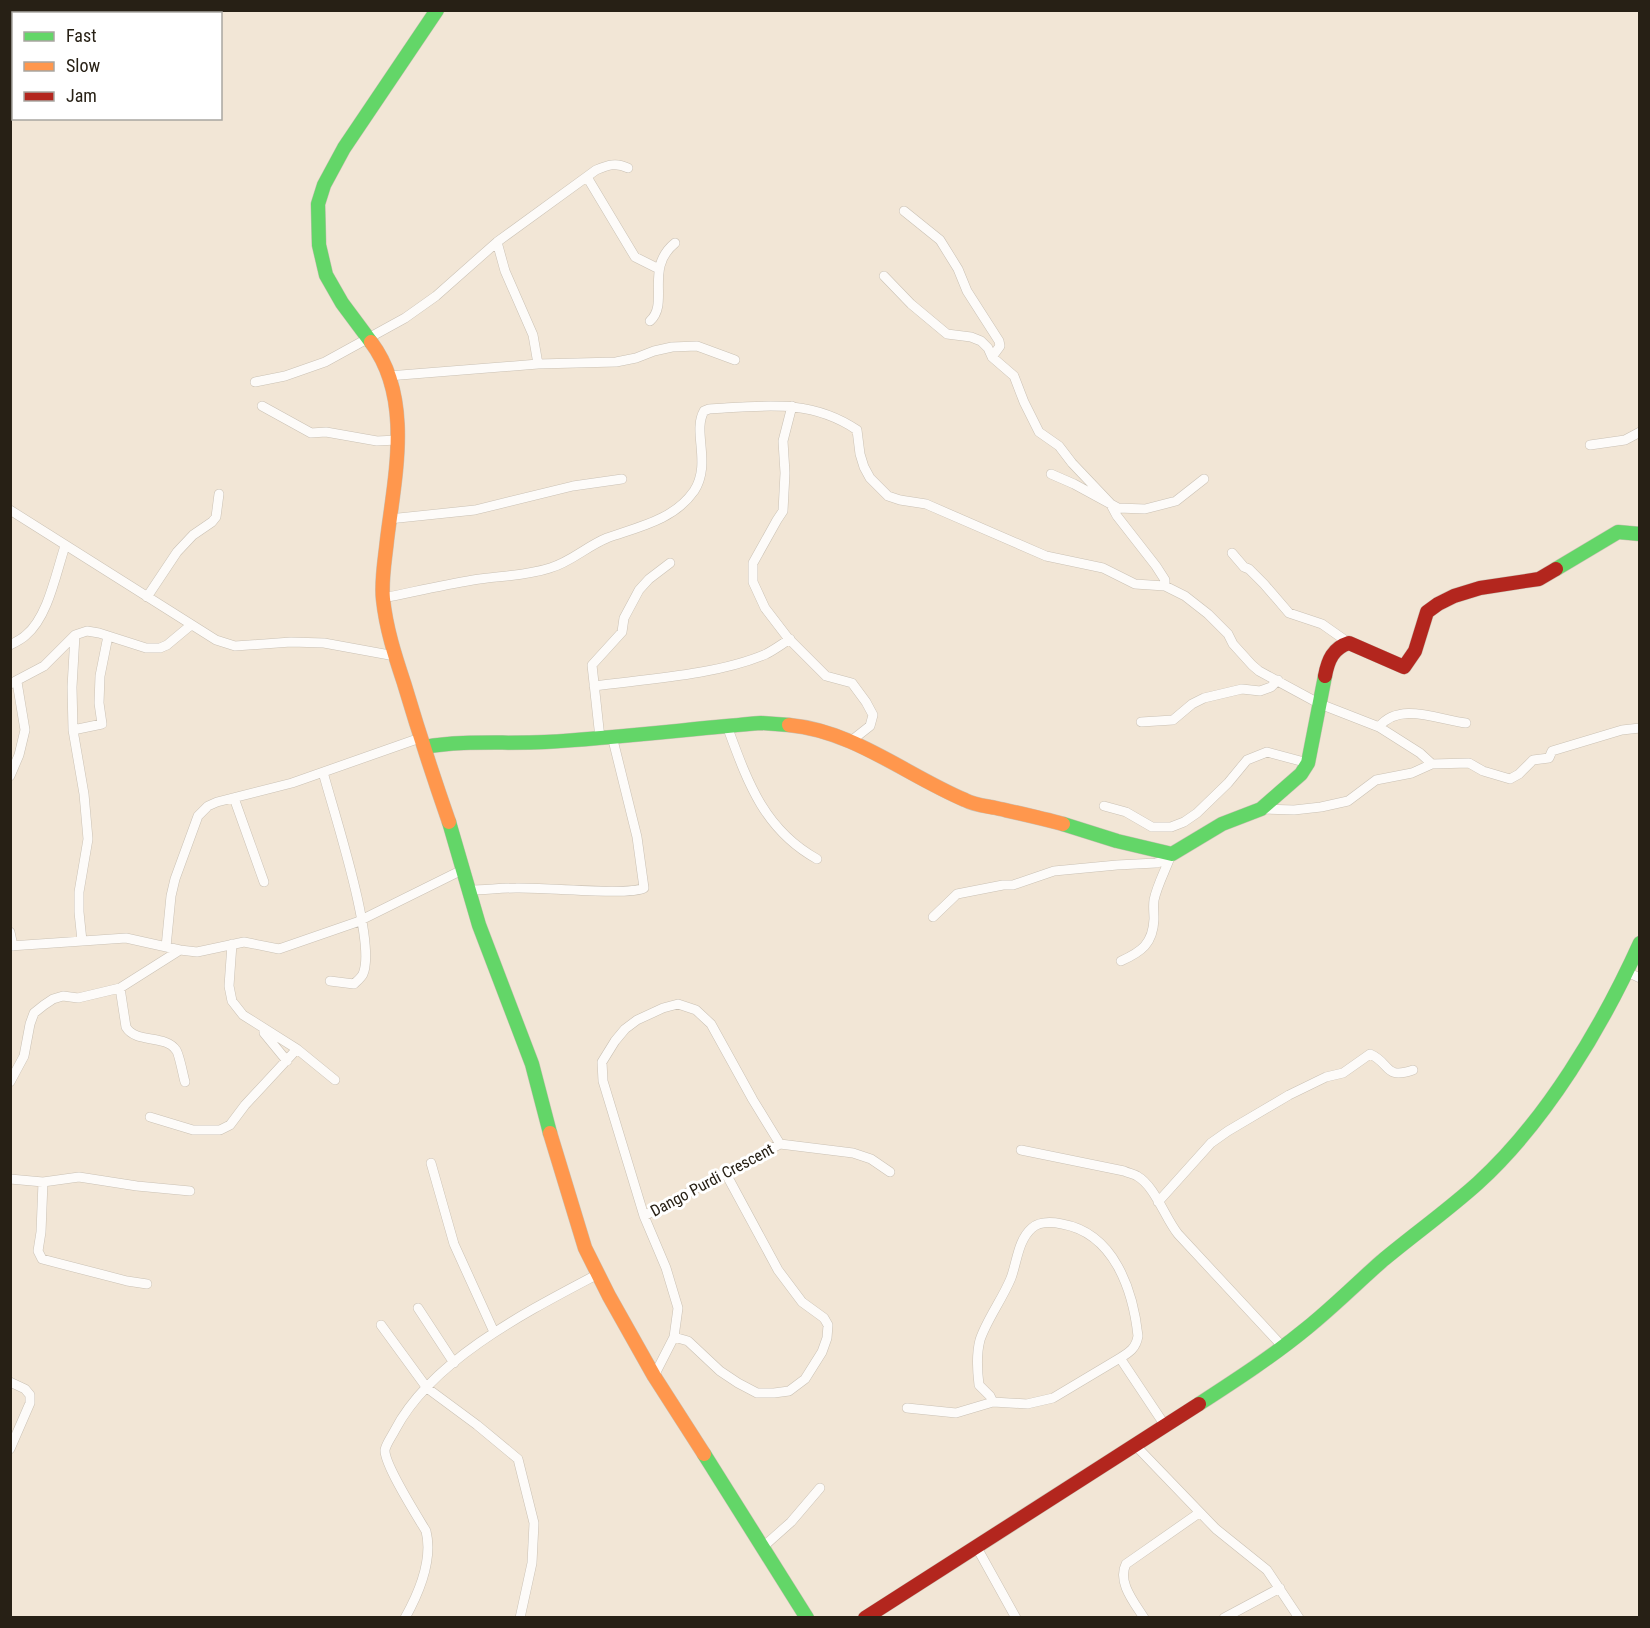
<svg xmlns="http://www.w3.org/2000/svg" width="1650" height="1628" viewBox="0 0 1650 1628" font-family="'Roboto Condensed',sans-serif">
  <rect width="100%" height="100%" fill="#f2e6d6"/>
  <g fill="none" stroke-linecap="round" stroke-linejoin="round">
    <defs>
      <path id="street" d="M587 177 635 257 659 269
        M904 211 940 240 958 269 967 291 999 341 1000 346 992 357
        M497 242 505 271 533 335 538 364
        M884 276 911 304 947 334 971 337 981 341 988 348 992 357 1014 376 1024 402 1039 432 1059 446 1072 463 1110 503 1117 516 1156 566 1165 580V586
        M650 321C670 303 644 268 675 243
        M388 376 538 364 616 362 636 358 654 351 672 347 697 346 735 360
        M255 382 285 376 325 362 405 318 436 296 497 242 596 170C608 165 616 162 628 168
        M262 406 311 433 326 432 377 441 397 440
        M792 406 783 441 785 473 783 511 777 520 753 563V582L765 608 788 638 826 676 852 683 866 702 873 715 870 726 851 741
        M1590 445 1625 440 1640 432
        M1051 474 1074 484 1118 508 1145 509 1176 501 1204 479
        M10 510 216 640 235 646 291 642 324 643 395 656
        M389 519 475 510 573 486 622 479
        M1232 553 1244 567 1249 569 1264 584 1289 613 1322 624 1349 643
        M147 597 177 552 193 535 212 522 216 517 219 494
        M383 598C413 592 443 585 473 580 498 576 526 576 550 568 571 562 587 546 607 538 638 527 674 520 694 491 712 463 692 432 704 411L709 409C762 406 810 398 857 430L860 454 864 467 870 478 888 496 900 500 926 504 1046 556 1103 568 1135 584 1165 586 1185 596 1208 614 1228 634 1233 644 1252 665 1259 671 1320 704 1379 727 1420 753 1432 764
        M75 635 72 687 73 730 84 794 88 839 79 892V912L82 941
        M10 645C16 642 22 639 26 635 48 617 56 573 65 546
        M10 684 44 666 75 635 87 631 99 633 146 648H160L167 645 191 625
        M594 686C647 679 717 675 766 654 774 650 782 644 790 639
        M1141 722 1173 720 1192 704 1204 698 1242 689 1260 691 1271 687 1278 680
        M727 726C747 780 763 829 817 859
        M1379 727C1399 701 1439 720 1466 723
        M73 730 102 724 99 703 100 676 108 636
        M600 738 592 665 622 632 624 618 639 590 649 579 670 563
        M323 772C333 810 377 943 363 974 361 978 357 981 354 984L330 981
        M10 776 19 755 25 730 17 682
        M234 798 264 882
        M1104 806 1126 812 1152 827H1171L1184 822 1197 813 1228 783 1247 760 1267 752 1308 763
        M1261 809 1294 810 1321 807 1348 801 1376 780 1412 773 1432 764 1469 763 1483 771 1510 779 1519 774 1533 760 1549 758 1552 751 1622 730 1640 728
        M469 890C485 890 500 888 516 888 540 887 629 896 644 888L637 837 612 736
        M933 917 957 894 1003 885H1013L1054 871 1117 865 1156 863 1169 860 1172 854
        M10 932 13 946
        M232 944 229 986 232 1001 243 1015 297 1049 335 1080
        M10 946 126 938 180 950 197 952 244 942 279 949 357 922 462 870
        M166 947 171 896 175 879 198 816 208 806 217 802 292 783 420 738
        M1121 961C1141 952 1153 944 1154 919 1154 913 1153 906 1154 900 1157 886 1164 873 1169 860
        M1627 972 1640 978
        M120 988 126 1027C136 1044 165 1034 176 1050 179 1053 183 1075 185 1082
        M264 1033 287 1061
        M10 1082 24 1056 30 1024 34 1013 44 1005 53 999 63 996 78 998 120 988 180 950
        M150 1117 193 1130H220L230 1125 245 1105 297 1049
        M1021 1150 1124 1171C1128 1173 1134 1174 1137 1176 1155 1186 1165 1218 1178 1234L1283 1347
        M431 1163 454 1244 494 1332
        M10 1179 43 1182 79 1177 137 1186 190 1191
        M43 1182 41 1232 38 1251 42 1259 127 1281 147 1284
        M1158 1202 1211 1143 1228 1131 1289 1095 1326 1077 1343 1073 1370 1054C1391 1063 1384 1080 1413 1070
        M644 1216 780 1144
        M418 1308 454 1363
        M381 1325 427 1388 477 1425 518 1459 534 1523 532 1563 520 1618
        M674 1337 688 1341 720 1371 738 1383 757 1393H774L789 1391 805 1379 822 1352 827 1338 828 1325 824 1318 802 1302 778 1270 725 1172
        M654 1376 674 1337 678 1308 666 1268 644 1216 603 1081 602 1062 615 1041 625 1029 637 1020 663 1008 678 1004 696 1010 711 1024 753 1100 780 1144 853 1153 871 1159 890 1172
        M10 1382 25 1389 30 1395V1403L10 1449
        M993 1402 990 1396 979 1385C977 1369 976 1355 980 1340 986 1321 1003 1298 1011 1278 1017 1262 1018 1240 1032 1228 1040 1221 1052 1222 1062 1224 1114 1233 1133 1290 1138 1336 1136 1348 1130 1352 1120 1358
        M907 1408 956 1413 993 1402 1027 1404 1053 1398 1120 1358 1166 1427
        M1136 1446 1216 1529 1267 1570 1299 1618
        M976 1546 1016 1618
        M763 1547 791 1522 820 1488
        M405 1618C419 1593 433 1559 426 1531 417 1516 384 1464 385 1450 386 1444 392 1436 395 1430 432 1359 530 1310 598 1274
        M1144 1618C1134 1602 1117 1582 1126 1564L1199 1513
        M1224 1618 1280 1588"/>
      <path id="fast" d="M371 342 342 303 326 275 319 245 318 204 324 185 344 148 437 10
        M1556 569 1618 532 1640 534
        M425 747C464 740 505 744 545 742 617 738 689 729 761 723L789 725
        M449 822 479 925 532 1064 550 1133
        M1063 824 1117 841 1172 854 1222 824 1261 809 1301 774 1308 763 1325 676
        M1199 1404C1236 1380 1273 1356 1307 1328 1333 1307 1357 1283 1382 1261 1413 1235 1447 1211 1478 1183 1546 1121 1602 1027 1640 943
        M704 1454 807 1618"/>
      <path id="slow" d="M371 342C413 398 395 475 387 540 385 560 381 580 383 599 386 628 395 656 404 683 418 730 433 776 449 822
        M789 725C854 731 906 775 965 800 974 805 986 806 996 808 1018 813 1041 818 1063 824
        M550 1133 585 1248 609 1296 654 1376 704 1454"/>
      <path id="jam" d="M1325 676C1328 660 1333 648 1349 643L1404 667 1415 651 1427 612 1438 604 1454 596 1480 588 1539 579 1556 569
        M865 1618 1199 1404"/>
    </defs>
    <use href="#street" stroke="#cac1b4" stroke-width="10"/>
    <use href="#fast" stroke="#cac1b4" stroke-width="15"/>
    <use href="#slow" stroke="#cac1b4" stroke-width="15"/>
    <use href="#jam" stroke="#cac1b4" stroke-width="15"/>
    <use href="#street" stroke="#fdfbf9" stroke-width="9"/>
    <use href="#fast" stroke="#63d668" stroke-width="14"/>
    <use href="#slow" stroke="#ff974d" stroke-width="14"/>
    <use href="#jam" stroke="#b3261e" stroke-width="14"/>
  </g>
  <g text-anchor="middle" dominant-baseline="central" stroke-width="6" stroke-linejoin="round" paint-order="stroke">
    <g font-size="16" fill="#272015" stroke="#fff">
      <text transform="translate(712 1180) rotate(-28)">Dango Purdi Crescent</text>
    </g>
  </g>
  <rect width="1650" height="1628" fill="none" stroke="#272015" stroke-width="24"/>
  <rect x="12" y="12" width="210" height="108" fill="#ffffff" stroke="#a9a6a1" stroke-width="1.5"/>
  <rect x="24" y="32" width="30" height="9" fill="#63d668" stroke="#a9a6a1" stroke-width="1.5"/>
  <text x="66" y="42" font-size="18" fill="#272015">Fast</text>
  <rect x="24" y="62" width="30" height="9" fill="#ff974d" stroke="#a9a6a1" stroke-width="1.5"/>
  <text x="66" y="72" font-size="18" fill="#272015">Slow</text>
  <rect x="24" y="92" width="30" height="9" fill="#b3261e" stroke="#a9a6a1" stroke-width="1.5"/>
  <text x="66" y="102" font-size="18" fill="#272015">Jam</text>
</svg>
